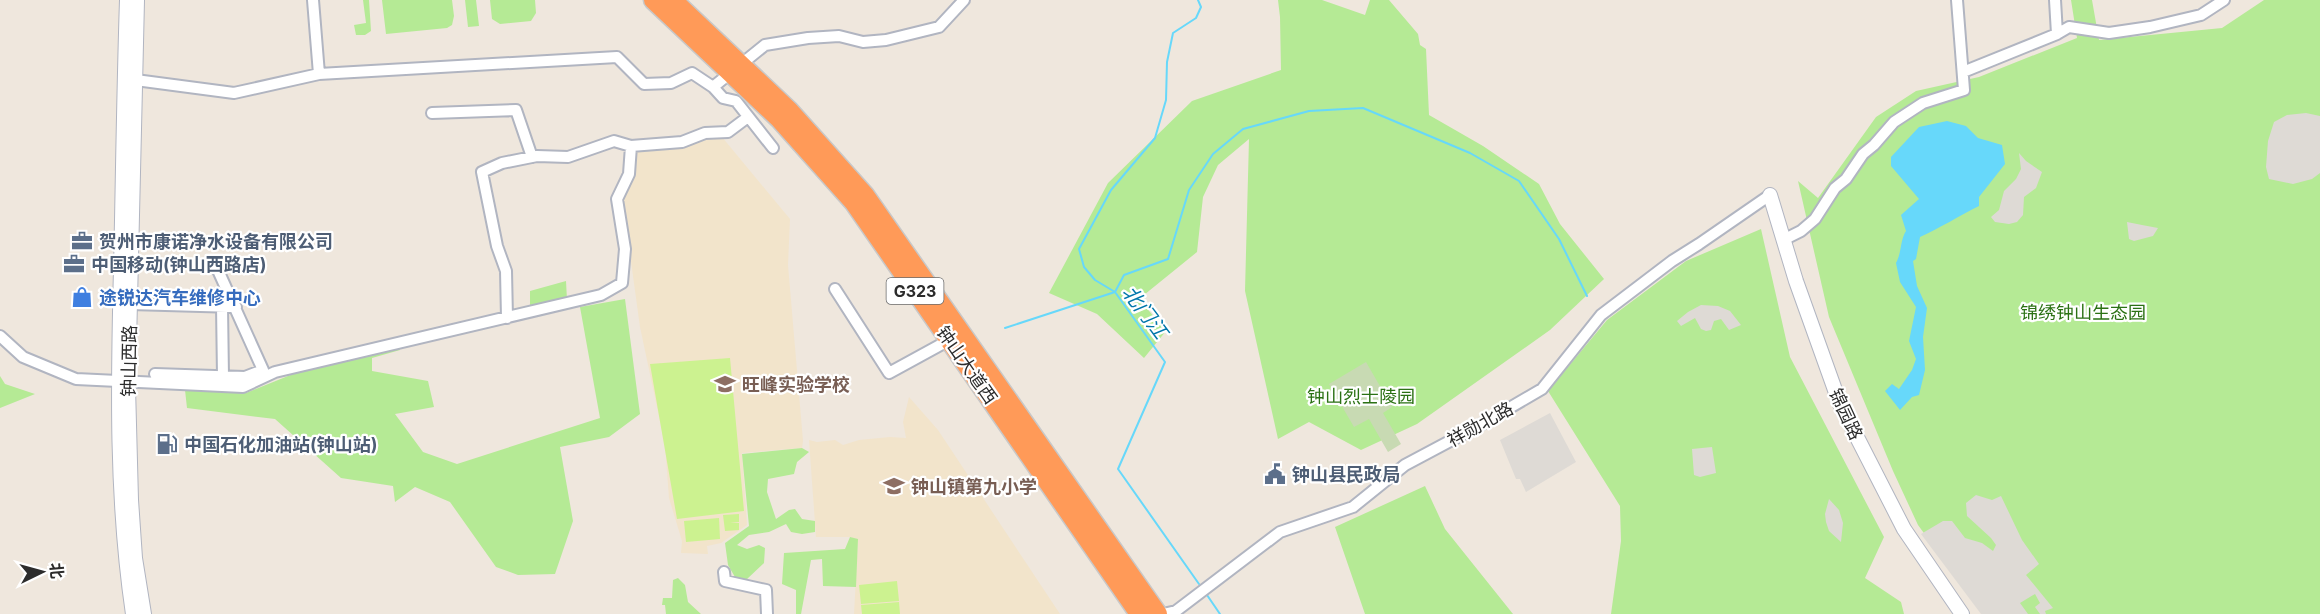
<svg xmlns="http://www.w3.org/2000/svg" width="2320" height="614" viewBox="0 0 2320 614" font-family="Inter,'Noto Sans SC',sans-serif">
  <rect width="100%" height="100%" fill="#efe7dd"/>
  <path fill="#f2e4cb" d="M722 137 790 219 788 265 803 441 802 448 742 453 747 525 721 543 707 546 708 554 681 553 682 541 669 498 665 445 640 327 623 203 632 176 633 149Z
    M909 397 938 430 1060 614H854L858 540 850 537H816L809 440 817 442 835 440 843 445 859 440 890 437 906 438 903 422Z"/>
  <path fill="#b5ea95" d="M363 0H369L371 31 365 35H356L354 25 366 23Z
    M382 0H452L454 16 452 25 447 28 386 34Z
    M465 0H476L479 26 468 27Z
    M490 0H535L536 13 531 21 500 24 492 19Z
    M1278 0H1322L1365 15 1370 0H1389L1418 34 1420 45 1426 49 1429 115 1483 146 1539 184 1560 224 1604 279 1550 330 1417 424 1361 450 1309 422 1278 439 1245 291 1249 139 1218 165 1203 197 1197 252 1139 299 1166 331 1144 358 1097 314 1049 293 1108 183 1192 101 1281 70 1280 17Z
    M2071 0H2092L2099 40 2222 28 2264 0H2320V614H1983L1918 525 1893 471 1829 317 1798 181 1818 198 1876 117 1916 91 1979 77 2077 38Z
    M1761 229 1790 357 1884 537 1865 578 1901 602 1904 614H1611L1621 541 1620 506 1548 391 1607 320 1686 261Z
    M566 281 567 300 535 307 530 306V291Z
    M625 299 640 414 609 437 560 447 573 521 555 574 518 575 496 567 450 502 415 487 395 502 393 486 341 478 275 419 187 408 185 390 246 393 293 374 399 346 400 350 372 358V371L428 381 434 407 395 414 423 452 457 464 600 418 580 307Z
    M0 376 5 384 35 394 0 408Z
    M802 448 809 452 797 462 794 474 768 479 767 492 776 519 789 510 795 509 802 519 815 521V532L802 534 791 532 786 524 769 532 749 535 737 545 747 549 759 545 765 548 764 563 746 580 735 577 728 565 725 543 749 526 742 454Z
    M1425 486 1445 529 1513 614H1365L1335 527Z
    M850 537 858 539 856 587 823 586 822 559 811 560 801 614H796V590L782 584 784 553 845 549Z
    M678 578 685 585 688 602 701 614H666L665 605H662L663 598H672L673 580Z"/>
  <path fill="#c8dab3" d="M1366 362 1392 407 1383 413 1401 444 1388 452 1369 419 1354 427 1329 384Z"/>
  <path fill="#ccf290" d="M730 358 744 511 677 519 650 364Z
    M739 514V522L730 523H739V530L725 531 723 515Z
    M719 518 720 539 686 542 684 521Z
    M897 581 899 601 861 604 859 585Z
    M899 602 900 614H862L861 605Z"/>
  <path fill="#dedad5" d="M2306 113 2320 116V173L2312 179 2293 184 2269 179 2266 167 2268 141 2274 122 2287 115Z
    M2019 153 2026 161 2042 172 2036 188 2024 197 2023 215 2017 222 2009 224 1995 222 1991 217 1999 210 2004 191 2016 179 2021 169Z
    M2127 222 2142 225 2158 228 2153 236 2134 241 2129 239Z
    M1701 305 1718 306 1730 311 1741 325 1729 330 1721 319 1714 321 1711 330 1706 331 1701 329 1695 318 1681 326 1677 321 1688 312Z
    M1550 413 1576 462 1526 492 1520 479H1516L1500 440Z
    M1712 447 1716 473 1700 477 1694 475 1692 449Z
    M1976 495 1992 500 2001 496 2022 540 2039 564 2026 575 2053 608 2045 611 2046 614H2040L2035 607 2040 603 2035 594 2020 603 2028 614H1981L1921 534 1943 521H1952L1965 538 1982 543 1993 551 1996 545 1991 538 1967 516 1966 503Z
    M1829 499 1839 510 1843 523 1841 542 1829 531 1826 522 1825 514Z"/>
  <path fill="#67d8fa" d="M1947 121 1966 126 1978 138 2002 145 2005 164 1979 197V206C1959 216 1940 228 1920 237L1916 259 1913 261 1917 286 1927 308 1923 337 1925 370 1919 395 1912 397 1900 410 1885 391 1892 384 1899 389 1912 370 1916 359 1909 341 1916 307 1900 282 1896 263C1902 252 1900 240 1906 231L1901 215 1919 199 1891 166V157L1919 127Z"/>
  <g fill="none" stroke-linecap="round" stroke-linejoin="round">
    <path stroke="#67d8fa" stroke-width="2" d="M1198 0 1201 7 1196 18 1173 33 1167 62 1166 100 1155 138 1111 190 1079 249 1084 267 1095 280 1115 292 1165 362 1118 469 1199 584
      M1005 328 1115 292 1124 275 1168 259 1189 190 1213 154 1243 129 1309 111 1363 108 1470 153 1519 181 1559 239 1587 296
      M1207 595 1220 614"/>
    <defs>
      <path id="street" d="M313 0 319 74
        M2057 34 2069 27 2109 33 2150 27 2201 15 2224 0
        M1963 72 2057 34 2055 0
        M128 79 234 93 319 74 617 57 644 84 671 83 692 73 713 87 765 45 808 38 839 36 863 42 886 40 939 27 964 0
        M713 87 723 98 736 101 773 148
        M432 113 516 110 532 157
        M1783 240 1801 231 1815 219 1835 188 1846 179 1863 154 1874 145 1894 122 1923 103 1964 90 1957 0
        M835 289 889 373 953 338
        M130 304 236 307
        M222 306 223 377
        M507 318 506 271 497 246 482 172 502 163 537 156 568 157 614 141 631 146
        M0 336 23 357 76 379 243 387 275 372 601 295 622 283 625 249 617 199 629 174 631 146 682 142 705 133 728 132 748 117
        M155 374 245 377 263 370 217 268
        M724 572 725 581 766 590 767 614
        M1163 614 1176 611 1280 532 1353 507 1405 465 1482 424 1542 389 1601 315 1672 261 1699 244 1770 195"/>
      <path id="secondary" d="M127 0C124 90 123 179 121 269 118 385 116 499 133 614
        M137 0 128 387 131 500 135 558 144 614
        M1770 195 1796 281 1840 404 1904 529 1962 614"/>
      <path id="highway" d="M653 0 779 119 854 203 1139 614
        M673 0 789 110 865 195 1158 614"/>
    </defs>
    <use href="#street" stroke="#b1b5c1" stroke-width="14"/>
    <use href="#secondary" stroke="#b1b5c1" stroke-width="16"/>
    <use href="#highway" stroke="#c8c8c8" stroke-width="21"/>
    <use href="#street" stroke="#fff" stroke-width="10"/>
    <use href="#secondary" stroke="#fff" stroke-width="14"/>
    <use href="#highway" stroke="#ff9a58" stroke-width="18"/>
  </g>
  <defs>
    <symbol id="office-bare" viewBox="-9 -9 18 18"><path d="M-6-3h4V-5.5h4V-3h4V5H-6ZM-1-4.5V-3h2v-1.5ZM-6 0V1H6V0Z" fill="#5c6f8a" stroke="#fff" stroke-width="2.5" paint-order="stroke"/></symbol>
    <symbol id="shop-bare" viewBox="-9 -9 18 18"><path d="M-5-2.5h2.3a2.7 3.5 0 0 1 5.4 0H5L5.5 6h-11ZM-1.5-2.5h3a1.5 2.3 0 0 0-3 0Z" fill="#3f7fe0" stroke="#fff" stroke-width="2.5" paint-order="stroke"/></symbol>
    <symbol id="school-bare" viewBox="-9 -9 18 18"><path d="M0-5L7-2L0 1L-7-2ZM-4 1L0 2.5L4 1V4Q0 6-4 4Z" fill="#8d6e63" stroke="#fff" stroke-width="2.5" paint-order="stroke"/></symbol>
    <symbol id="fuel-bare" viewBox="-9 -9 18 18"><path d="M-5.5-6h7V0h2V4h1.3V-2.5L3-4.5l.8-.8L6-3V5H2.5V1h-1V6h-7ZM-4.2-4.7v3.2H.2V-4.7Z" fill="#5c6f8a" stroke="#fff" stroke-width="2.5" paint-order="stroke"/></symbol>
    <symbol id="civic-bare" viewBox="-9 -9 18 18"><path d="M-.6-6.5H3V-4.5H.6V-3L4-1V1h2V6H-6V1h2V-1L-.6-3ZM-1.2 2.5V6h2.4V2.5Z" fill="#5c6f8a" stroke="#fff" stroke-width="2.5" paint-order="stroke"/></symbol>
  </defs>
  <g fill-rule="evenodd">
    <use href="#office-bare" x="67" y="226" width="30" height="30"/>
    <use href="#office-bare" x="59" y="249" width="30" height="30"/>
    <use href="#shop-bare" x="67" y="282" width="30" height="30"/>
    <use href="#school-bare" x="710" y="369" width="30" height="30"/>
    <use href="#fuel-bare" x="152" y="429" width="30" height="30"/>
    <use href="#civic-bare" x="1260" y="459" width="30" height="30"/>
    <use href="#school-bare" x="879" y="471" width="30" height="30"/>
  </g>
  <g text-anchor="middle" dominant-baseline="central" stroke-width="4.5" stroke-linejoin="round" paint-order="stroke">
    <rect fill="#fff" stroke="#6b6b6b" stroke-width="1.5" x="886.5" y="278" width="57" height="26" rx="4.5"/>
    <g font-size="16" font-weight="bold" fill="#2c2c2c">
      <text x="915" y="291">G323</text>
    </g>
    <g font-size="18" font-weight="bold" fill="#4e5e75" stroke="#fff" text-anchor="start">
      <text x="99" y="241">贺州市康诺净水设备有限公司</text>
      <text x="91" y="264">中国移动(钟山西路店)</text>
      <text x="184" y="444">中国石化加油站(钟山站)</text>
      <text x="1292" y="474">钟山县民政局</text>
    </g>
    <g font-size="18" font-weight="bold" fill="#366cbe" stroke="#fff" text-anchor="start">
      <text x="99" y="297">途锐达汽车维修中心</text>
    </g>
    <g font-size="18" fill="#2b7114" stroke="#fff">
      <text x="2083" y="312">锦绣钟山生态园</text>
      <text x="1361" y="396">钟山烈士陵园</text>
    </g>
    <g font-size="18" fill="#2c2c2c" stroke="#fff">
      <text transform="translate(129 361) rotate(-89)">钟山西路</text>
      <text transform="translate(967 365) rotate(55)">钟山大道西</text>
      <text transform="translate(1846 414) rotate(65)">锦园路</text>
      <text transform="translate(1480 424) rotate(-29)">祥勋北路</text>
    </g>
    <g font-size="18" font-weight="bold" fill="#785e54" stroke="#fff" text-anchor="start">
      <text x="742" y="384">旺峰实验学校</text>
      <text x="911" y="486">钟山镇第九小学</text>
    </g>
    <g font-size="20" font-style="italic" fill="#0177ab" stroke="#fff">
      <text transform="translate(1145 312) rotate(53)">北门江</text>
    </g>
  </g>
  <g transform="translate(42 572) rotate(85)" stroke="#ffffff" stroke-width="4.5" paint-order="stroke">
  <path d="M0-4.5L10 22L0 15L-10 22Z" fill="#2c2c2c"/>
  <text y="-9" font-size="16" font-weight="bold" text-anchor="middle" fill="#2c2c2c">北</text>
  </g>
</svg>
